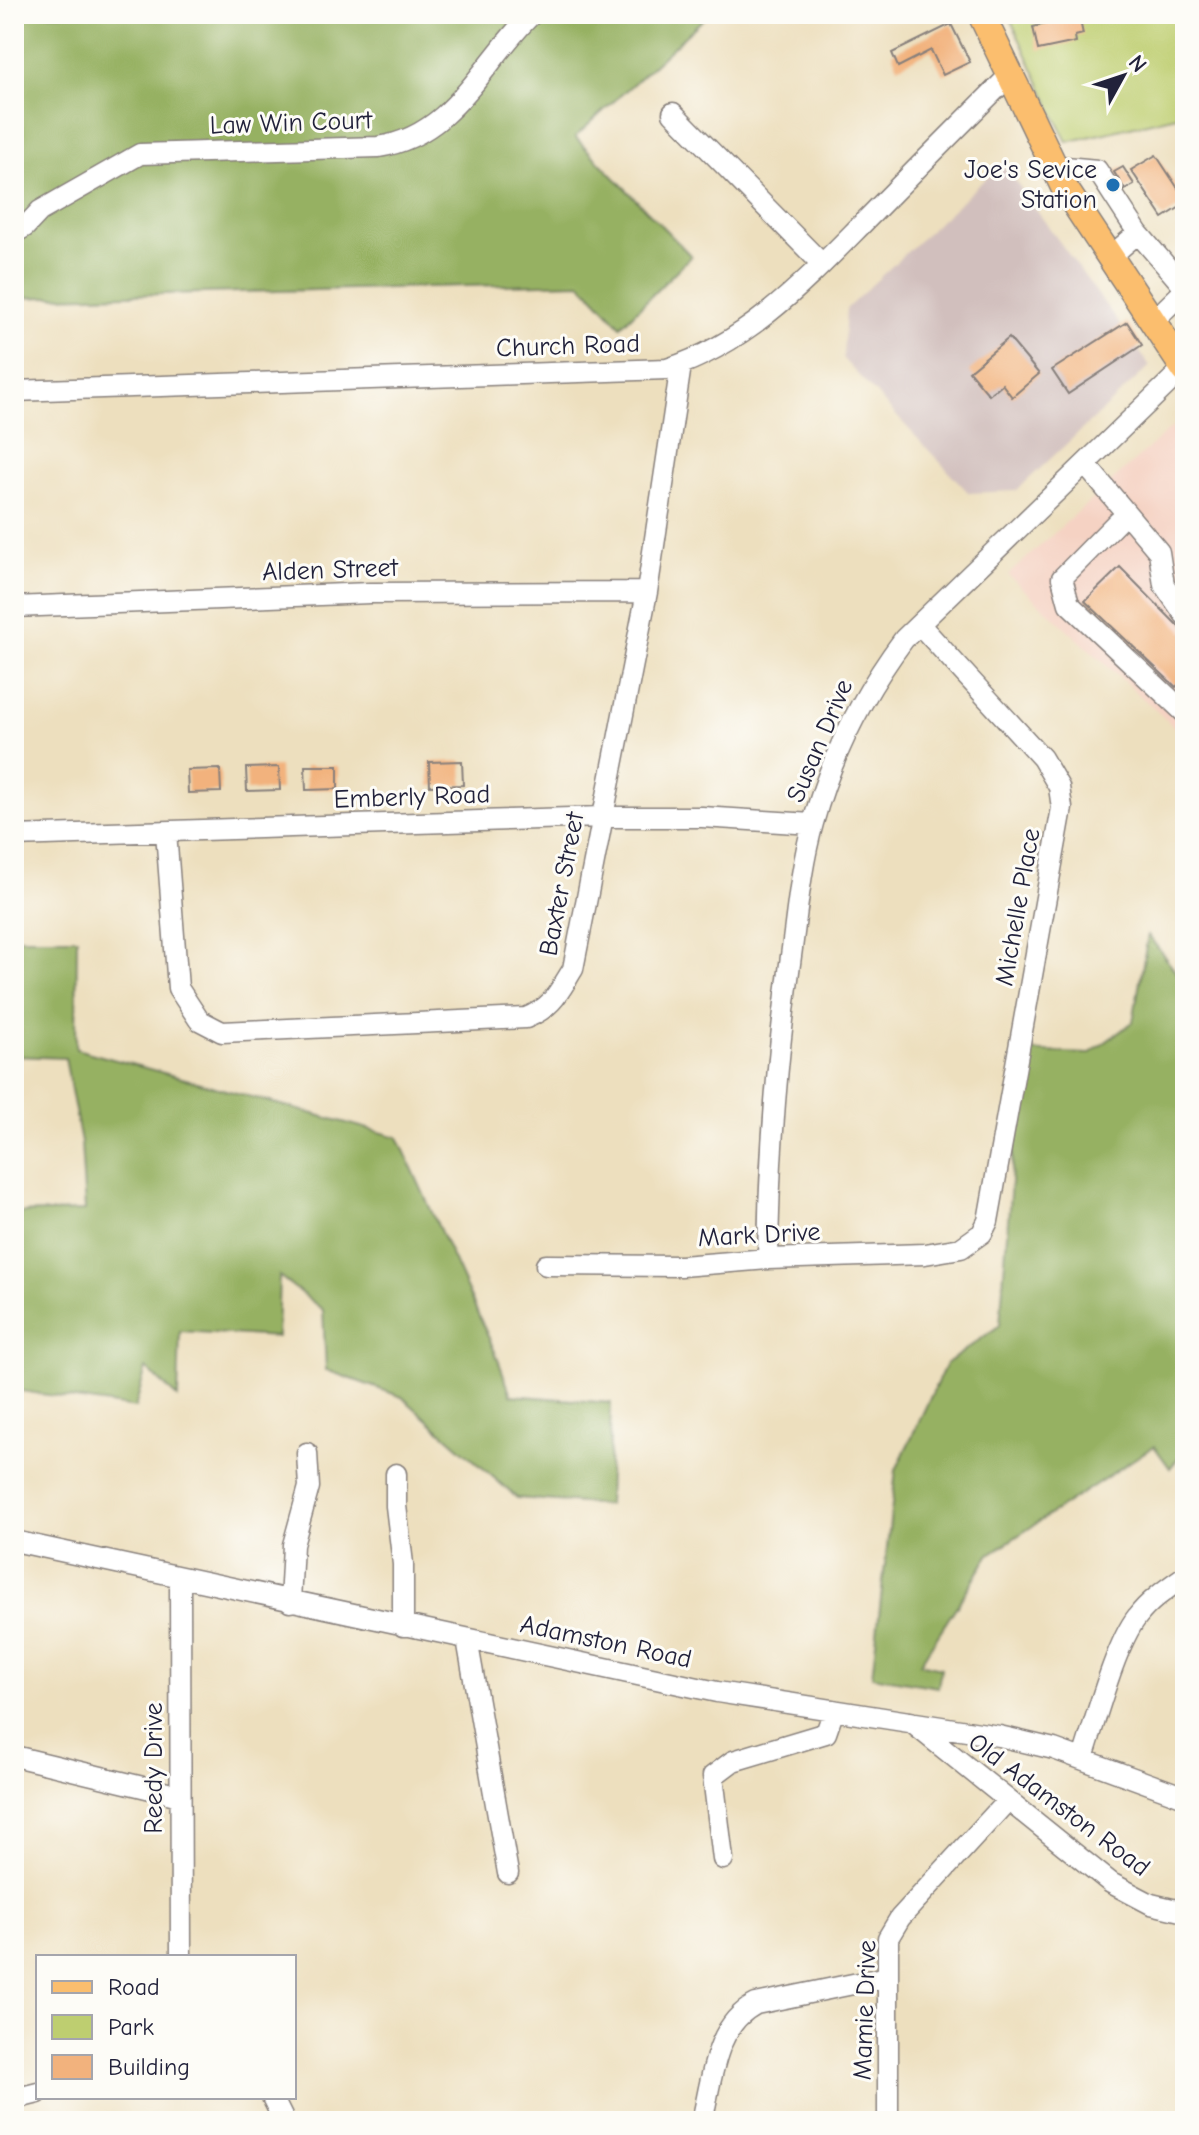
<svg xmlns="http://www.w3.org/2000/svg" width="1199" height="2135" viewBox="0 0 1199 2135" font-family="'Comic Neue',sans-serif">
  <rect width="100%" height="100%" fill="#fdfcf7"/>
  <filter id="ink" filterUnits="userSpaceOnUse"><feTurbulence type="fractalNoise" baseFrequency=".0125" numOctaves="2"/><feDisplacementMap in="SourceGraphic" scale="16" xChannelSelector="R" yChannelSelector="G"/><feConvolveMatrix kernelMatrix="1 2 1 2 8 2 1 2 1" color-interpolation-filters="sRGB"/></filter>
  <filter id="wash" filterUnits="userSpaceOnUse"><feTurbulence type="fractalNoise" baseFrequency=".006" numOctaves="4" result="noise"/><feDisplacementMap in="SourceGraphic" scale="32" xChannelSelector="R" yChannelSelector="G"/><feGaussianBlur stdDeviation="1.8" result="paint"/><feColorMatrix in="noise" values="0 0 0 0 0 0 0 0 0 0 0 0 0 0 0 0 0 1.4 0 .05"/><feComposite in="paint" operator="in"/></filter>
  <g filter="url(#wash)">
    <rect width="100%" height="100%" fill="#eddfbe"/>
    <path fill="#f5d2c3" d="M1173 426 1185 444V737L1008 575Z"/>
    <path fill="#d1bfbd" d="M1002 163 1150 366 1016 491 969 493 843 359 846 309Z"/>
    <path fill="#bece70" stroke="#707856" stroke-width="2" d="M1008 14H1185V114L1067 142Z"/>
    <path fill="#96b162" stroke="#5c6a4e" stroke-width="2" d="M14 14H709L575 137 691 256 621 326 581 283 14 298Z
      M1148 935 1185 984V1450L1170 1468 1154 1446 990 1554 920 1663 941 1668 938 1687 872 1676 896 1470 946 1364 1000 1325 1021 1051 1089 1054 1133 1022Z
      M16 938H77L76 1049 398 1137 496 1354 511 1395 611 1403 608 1505 517 1498 402 1397 326 1370 323 1310 279 1276 277 1337 180 1331 178 1398 146 1368 135 1408 14 1390V1213L85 1211 81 1143 65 1058 14 1056V948Z"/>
    <g id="blocks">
      <path fill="#f2b27d" d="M1079 16 1083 34 1075 36 1076 42 1038 50 1033 27Z
        M951 24 970 62 943 75 931 50 898 67 892 53Z
        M1156 155 1185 199V204L1163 218 1131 170Z
        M1123 167 1134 184 1125 190 1114 172Z
        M1127 322 1142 345 1068 394 1052 370Z
        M1009 338 1039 374 1012 397 1002 384 989 395 969 371Z
        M1120 567 1185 633V678L1176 687 1085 601Z
        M462 761 463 785 430 786 429 762Z
        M305 766H338V789L306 790Z
        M279 767 280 790 247 791 246 768Z
        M220 769 221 792 188 793 187 770Z"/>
    </g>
  </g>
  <g filter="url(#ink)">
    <use href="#blocks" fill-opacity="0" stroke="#88807c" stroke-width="2"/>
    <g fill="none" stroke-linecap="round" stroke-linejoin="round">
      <defs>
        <path id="minor" d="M673 113 822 264
          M1055 166 1097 170 1138 233 1111 256
          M14 233 25 227 40 211 140 154 378 147C454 136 482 62 532 14
          M1138 233 1185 288
          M1154 320 1185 290
          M14 391 667 369C752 342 811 275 873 213 918 167 964 121 1010 75
          M1085 464 1159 552 1164 585 1185 615
          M1126 513 1062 578 1069 604 1185 713
          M14 607 370 593 647 592
          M166 832 178 988 199 1020 222 1032 526 1018C553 1007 558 993 573 969L647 592 681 365
          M14 836 602 817H702L812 824
          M768 1259C769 1157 777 1057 791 956 797 912 801 866 813 823 831 757 863 694 904 639L1184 368
          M546 1265 681 1266 768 1259 925 1254 961 1248 982 1233 988 1221 1062 808 1059 787 1042 758 920 625
          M396 1474V1506L403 1564V1626
          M14 1541 717 1692 999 1736 1054 1749 1185 1797
          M180 1578 181 1957
          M290 1602 293 1545 309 1487 307 1453
          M467 1639 508 1873
          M911 1722 1111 1883 1151 1904 1185 1912
          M14 1756 180 1796
          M1083 1758C1095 1722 1115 1645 1137 1617 1150 1600 1168 1588 1185 1576
          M723 1859 713 1776 733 1761 826 1733 834 1710
          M272 2097 284 2121
          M14 2099 38 2093
          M702 2121C712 2081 714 2025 756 2004L887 1977
          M888 2121V1938L900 1918 1007 1801"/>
        <path id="major" d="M981 14 1065 189 1185 370"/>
      </defs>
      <use href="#minor" stroke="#88807c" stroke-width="23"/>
      <use href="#major" stroke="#88807c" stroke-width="29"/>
      <use href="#minor" stroke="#fff" stroke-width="20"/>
      <use href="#major" stroke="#fbbe6e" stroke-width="26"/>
    </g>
  </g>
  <circle fill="#1f6fb2" stroke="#fdfcf7" stroke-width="3" cx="1113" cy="185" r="8"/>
  <g text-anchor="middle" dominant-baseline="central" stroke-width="6" stroke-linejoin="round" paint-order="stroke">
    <g font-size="26" fill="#22223b" stroke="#fdfcf7">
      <text transform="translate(291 123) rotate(-2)">Law Win Court</text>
      <text transform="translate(568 346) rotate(-2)">Church Road</text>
      <text transform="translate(330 570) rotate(-2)">Alden Street</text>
      <text transform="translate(820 741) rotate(-67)">Susan Drive</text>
      <text transform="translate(412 797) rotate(-2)">Emberly Road</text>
      <text transform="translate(562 884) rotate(-79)">Baxter Street</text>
      <text transform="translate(1018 907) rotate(-80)">Michelle Place</text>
      <text transform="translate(759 1235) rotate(-3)">Mark Drive</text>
      <text transform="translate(606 1642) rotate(12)">Adamston Road</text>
      <text transform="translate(154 1768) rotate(-90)">Reedy Drive</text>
      <text transform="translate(1059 1805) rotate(37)">Old Adamston Road</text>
      <text transform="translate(865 2010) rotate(-88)">Mamie Drive</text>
    </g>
    <g font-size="26" fill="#22223b" stroke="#fdfcf7" text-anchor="end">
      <text x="1097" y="170">Joe's Sevice<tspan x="1097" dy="30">Station</tspan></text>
    </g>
  </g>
  <rect width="1199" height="2135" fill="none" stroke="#fdfcf7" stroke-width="48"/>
  <rect x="36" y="1955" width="260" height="144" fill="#fdfcf7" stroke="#a5a5ac" stroke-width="2"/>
  <rect x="52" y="1981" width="40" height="12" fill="#fbbe6e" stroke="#a5a5ac" stroke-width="2"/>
  <text x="108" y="1995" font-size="24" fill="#22223b">Road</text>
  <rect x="52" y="2015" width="40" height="24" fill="#bece70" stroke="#a5a5ac" stroke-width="2"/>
  <text x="108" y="2035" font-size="24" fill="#22223b">Park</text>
  <rect x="52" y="2055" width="40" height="24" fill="#f2b27d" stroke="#a5a5ac" stroke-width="2"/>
  <text x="108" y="2075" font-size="24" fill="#22223b">Building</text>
  <g transform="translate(1123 76) rotate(50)" stroke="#fdfcf7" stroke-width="6" paint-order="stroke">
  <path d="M0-6L14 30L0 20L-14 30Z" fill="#22223b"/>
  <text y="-12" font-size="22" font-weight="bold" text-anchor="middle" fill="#22223b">N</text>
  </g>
</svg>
